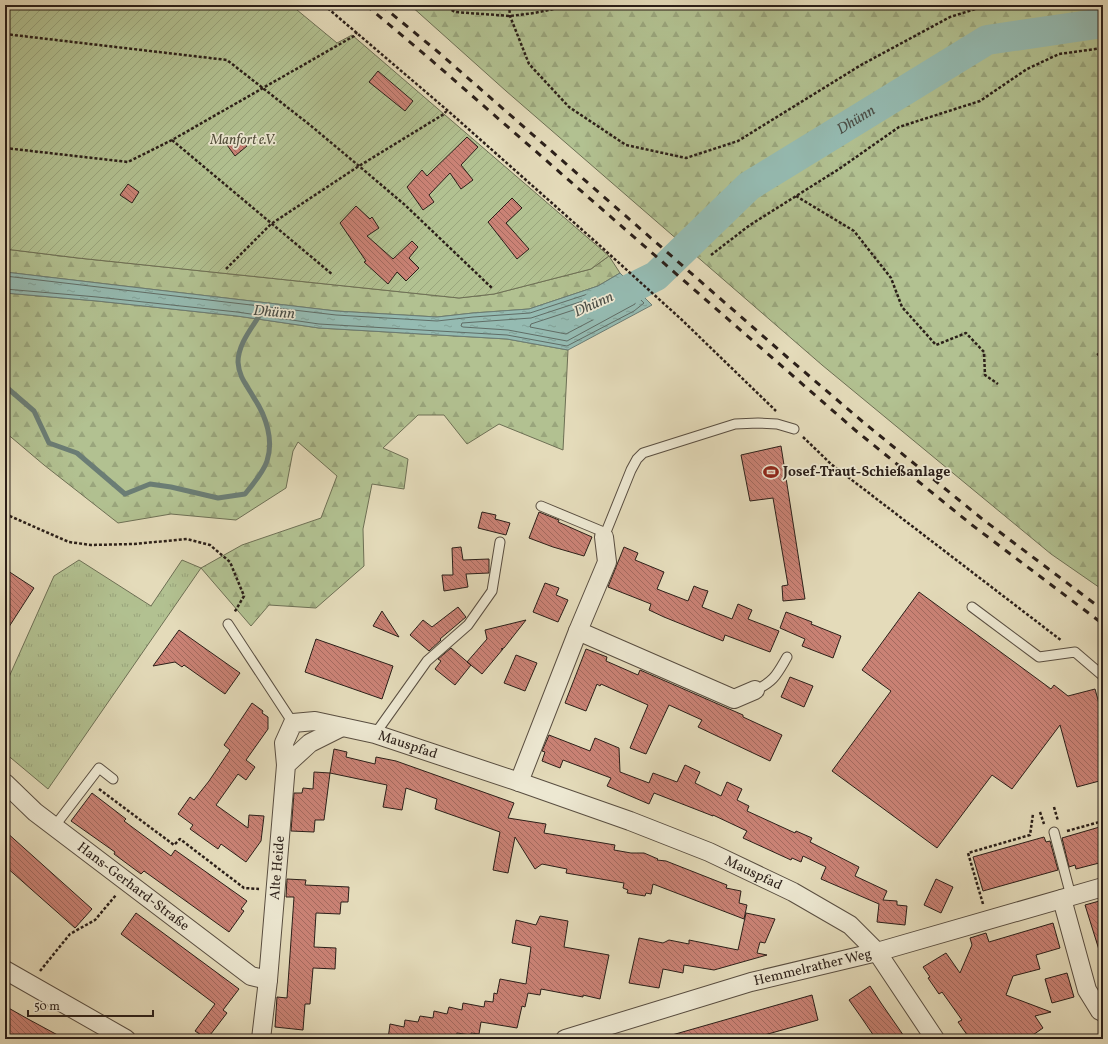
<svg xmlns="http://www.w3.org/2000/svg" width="1108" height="1044" viewBox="0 0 1108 1044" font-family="Vollkorn,serif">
  <defs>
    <pattern id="grass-tufts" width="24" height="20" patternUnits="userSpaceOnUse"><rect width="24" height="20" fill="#b2c191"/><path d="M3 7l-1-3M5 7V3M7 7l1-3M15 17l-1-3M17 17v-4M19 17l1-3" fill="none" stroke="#99a57c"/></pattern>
    <pattern id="forest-firs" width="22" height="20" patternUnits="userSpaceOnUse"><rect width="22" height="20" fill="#b2c191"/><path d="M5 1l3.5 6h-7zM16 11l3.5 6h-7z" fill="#99a57c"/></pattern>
    <pattern id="garden-furrows" width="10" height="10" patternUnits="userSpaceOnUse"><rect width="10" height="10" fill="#b2c191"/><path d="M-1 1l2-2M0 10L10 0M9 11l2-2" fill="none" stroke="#99a57c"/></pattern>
    <pattern id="water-ripples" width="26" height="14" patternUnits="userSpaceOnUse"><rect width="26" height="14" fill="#95bbb2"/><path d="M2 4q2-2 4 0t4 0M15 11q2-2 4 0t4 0" fill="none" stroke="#81a098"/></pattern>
    <pattern id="building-back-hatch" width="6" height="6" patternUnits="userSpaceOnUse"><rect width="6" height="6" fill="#ca8275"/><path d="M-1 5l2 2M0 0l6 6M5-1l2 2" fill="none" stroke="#a46a5f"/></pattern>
  </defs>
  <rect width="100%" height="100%" fill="#e4dbba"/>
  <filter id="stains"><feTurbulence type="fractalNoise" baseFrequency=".005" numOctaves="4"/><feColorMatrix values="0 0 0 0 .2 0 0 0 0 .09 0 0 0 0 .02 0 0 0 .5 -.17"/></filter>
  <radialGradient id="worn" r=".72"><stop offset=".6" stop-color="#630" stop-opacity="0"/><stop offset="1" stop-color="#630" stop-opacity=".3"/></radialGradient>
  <path fill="url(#grass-tufts)" stroke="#6e7055" d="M79 560 151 606 182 560 201 568 48 789 5 753V686L54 576Z"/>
  <path fill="url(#forest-firs)" stroke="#6e7055" d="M410 5H1103V590L1051 554 822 365 506 91Z
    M5 249 78 258 459 298 494 294 591 269 609 256 620 273 598 286 529 309 473 313 437 317 336 311 5 272Z
    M5 293 97 301 237 316 319 328 507 339 568 350 563 450 499 424 467 444 444 415H418L383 448 408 459 404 489 372 484 363 529 364 566 316 608 269 605 251 626 201 568 242 545 321 518 337 476 298 442 293 451 286 488 236 520 171 514 118 523 44 465 5 432Z"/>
  <path fill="url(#garden-furrows)" stroke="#6e7055" d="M5 5H291L337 43 352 35 609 256 591 269 494 294 459 298 78 258 5 249Z"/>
  <path fill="url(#water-ripples)" stroke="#6b7d75" d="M5 272 336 311 437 317 473 313 529 309 598 286 620 273 652 305 568 350 507 339 319 328 237 316 97 301 5 293Z"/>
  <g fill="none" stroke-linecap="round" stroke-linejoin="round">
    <path stroke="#606d66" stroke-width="1" d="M5 276 336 315 437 321 473 317 530 313 600 290 619 279 644 303 634 311 567 346 507 335 319 324 237 312 97 297 5 289
      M618 285 635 301V304L567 341 508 330 463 327 461 326 462 323 531 318 601 295Z
      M617 292 626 300 625 303 566 334 530 327 531 324 604 300Z"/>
    <path stroke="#6b7d75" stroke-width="5" d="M5 386 34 411 49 443 77 453 125 494 150 484 171 487 218 498 245 494C253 484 263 473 267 461 274 440 266 416 254 398 247 385 239 378 238 362 238 344 252 328 261 313"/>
    <path stroke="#95bbb2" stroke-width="30" id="s1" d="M597 305 656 276 749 186 987 40 1103 23"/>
  </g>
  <path fill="url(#building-back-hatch)" stroke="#2b1f19" d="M378 71 413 101 405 111 369 82Z
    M239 136 247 146 235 156 227 145Z
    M467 137 478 147 461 165 473 180 461 189 450 173 429 195 434 202 423 210 407 187 422 170 427 176Z
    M128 184 139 192 132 203 120 195Z
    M512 198 522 208 506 223 529 249 517 259 488 222Z
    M356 206 370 219 372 217 379 228 367 236 393 259 412 241 418 247 409 258 419 268 406 281 397 272 388 284 364 262 366 261 340 223Z
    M781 446 805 599 783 601 782 586 788 585 773 498 750 501 741 455Z
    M482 512 496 515 495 519 510 523 506 535 478 528Z
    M539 512 559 520 558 522 592 537 584 556 553 547 529 538Z
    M461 547 463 560 489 559V573L466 574 468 587 444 591 442 575H453L452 548Z
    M624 547 638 553 635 560 664 572 657 589 688 601 694 586 701 589 708 591 702 607 732 619 738 604 752 610 748 619 779 631 770 652 725 635 723 641 664 617 649 610 651 604 608 587Z
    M5 569 34 588 5 633Z
    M545 583 559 588 556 595 568 600 558 622 533 612Z
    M919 592 1051 689 1054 685 1068 696 1095 689 1103 718V780L1077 787 1060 725 1012 789 992 775 937 848 832 771 891 691 862 670Z
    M458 607 466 617 440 639 441 640 429 651 410 635 423 620 432 627Z
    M382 611 399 637 373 626Z
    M786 612 812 622 811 624 841 636 833 658 802 646 805 639 780 628Z
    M526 620 504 648 501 649H503L482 674 467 662 487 639 485 630Z
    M179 630 240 673 225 694 184 665 182 667 175 662 153 666Z
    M316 639 393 666 382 699 305 672Z
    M451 648 471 665 455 685 435 669 441 661 438 659Z
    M586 649 607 657 606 661 638 675 640 670 743 715V717L782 735 770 761 698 727 702 720 669 705 646 754 630 748 648 705 601 684 600 686 597 684 586 711 565 703Z
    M516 655 537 663 525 691 504 683Z
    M790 677 813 686 804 707 781 697Z
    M252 703 263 711 262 713 268 717V729L246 760 255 767 246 780 238 774 216 805 248 828 249 815 264 816 261 841 246 862 221 844 218 849 190 829 193 825 178 814 190 797 194 800 209 781 230 750 224 745Z
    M549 735 590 751 595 738 619 748 620 772 649 783 653 773 677 782 685 765 700 772 695 783 721 796 727 782 742 789 737 800 749 806 747 811 795 833 796 831 812 838 810 842 859 867 855 876 887 891 883 900 897 901V905L907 906 905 925 877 922 879 904 821 879 826 867 803 856 801 862 792 858 791 860 743 838 747 831 713 815V816L654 793 649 804 607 786 611 778 563 760 560 768 542 761 545 752 542 751Z
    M334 749 347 752 346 757 375 764 376 757 396 761 514 803 508 818 546 824 544 833 615 845 614 850 631 853H644L658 859 657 860 666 861 727 885 726 888 741 891 739 903 747 905 744 919 653 884 651 894 646 893 645 896 627 893 628 890 623 888 624 883 566 873 567 869 542 864 535 869 515 837 508 873 493 870 500 832 435 809 437 799 406 788 402 810 383 807 387 785 330 773Z
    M314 772 330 773 324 820H315L314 832 291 831 294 793H302L303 788 313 789Z
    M92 793 126 819 124 821 171 856 175 850 247 901 241 909 244 911 229 932 144 871 141 874 114 854 115 852 71 821Z
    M1103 826V862L1076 869 1075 865 1069 867 1062 838Z
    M5 831 92 909 75 928 5 866Z
    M1044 837 1046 842 1050 841 1058 870 983 891 973 857Z
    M287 879 306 880 305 885 349 887 348 902H341L340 914 316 913 314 947 336 948 335 969 313 968 310 1004H305L303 1030 275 1027 277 997 287 998 294 897H286Z
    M936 879 953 887 941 913 924 905Z
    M1103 900V952L1100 953 1085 905Z
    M136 913 239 989 223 1010 227 1013 207 1039 195 1031 215 1004 121 934Z
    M746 913 775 919 765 943 760 942 757 953 767 955 714 970 684 965 683 973 663 969 659 988 629 983 639 938 663 943 669 940 689 944V940L738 950Z
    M540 916 568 921 564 947 609 955 600 999 583 995V997L541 989 540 995 528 993 525 1007 522 1006 517 1028 481 1022 479 1034 471 1033V1035L457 1033 456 1039H388L390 1024 404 1027 405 1020 418 1022 420 1016 433 1018 434 1011 447 1014 449 1007 462 1010 463 1003 484 1007 485 1001 493 1002 494 993 497 994 500 979 526 984 531 947 512 943 516 920 536 925Z
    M1053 923 1060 948 1036 955 1040 969 1013 976 1006 995 1051 1012 1035 1016 1043 1028 1027 1039H970L958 1022 962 1020 942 992 939 994 928 978 930 977 923 967 946 953 960 973 972 945 970 938 986 933 989 942Z
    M1067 973 1074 997 1052 1003 1045 979Z
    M870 986 881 1003 906 1039H876L861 1017 849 1000Z
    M812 995 818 1020 750 1039H673L672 1035Z
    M5 1006 28 1019 65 1039H16L5 1033Z"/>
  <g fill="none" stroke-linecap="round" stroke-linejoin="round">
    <defs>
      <path id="service" d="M541 506 606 533
        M604 537 631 470 637 459 643 453 735 424 758 423 777 424 794 429
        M972 607 1039 657 1075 652 1103 676
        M228 624 293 723
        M755 690C774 682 777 674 787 657
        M375 734 427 661 468 625 492 591 500 542
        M54 827 99 768 113 779
        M1054 832 1071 896"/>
      <g id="minor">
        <path d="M578 631 734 699 755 690"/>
        <path id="s2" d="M286 765 284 743 293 723 315 721 375 734 519 782 630 821 709 852 793 892 850 925 877 952 935 1039"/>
        <path d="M519 782 578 631 607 562 604 537"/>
        <path id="s3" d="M5 783 35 812 251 976 268 980"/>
        <path d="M1062 899 1087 990 1100 1011"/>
        <path d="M5 970 126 1039"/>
        <path id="s4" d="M261 1039 268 980 286 765 310 743 342 727"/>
        <path id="s5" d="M565 1039 751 982 877 952 1103 887"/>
      </g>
    </defs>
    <use href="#service" stroke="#594e41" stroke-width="11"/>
    <use href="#minor" stroke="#594e41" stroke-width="20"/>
    <path stroke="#2b1f19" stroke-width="2.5" stroke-dasharray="3 2" stroke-linecap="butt" d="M324 5 447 110 597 243 682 320 776 411
      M443 5 455 12 510 16 534 13 574 5
      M509 5 510 16 529 64 569 107 626 145 686 158 738 141 861 65 950 17 988 5
      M5 34 227 60 310 125 359 166 405 205 493 289
      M172 140 333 275
      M5 148 128 162 172 140 354 36 357 32
      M796 196 854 231 891 278 902 307 936 345 966 333 984 352 985 375 998 384
      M711 255 750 225 839 169 899 127 980 101 1027 69 1059 54 1103 48
      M226 269 271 224 359 166 444 114 447 110
      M1097 355 1103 351
      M803 437 831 464 1062 641
      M5 514 69 542 91 545 134 544 187 539 210 545 230 562 244 596 234 613
      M99 789 174 845 180 839 244 888 259 889
      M1054 807 1058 821
      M1040 812 1044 824
      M1067 831 1103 821
      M983 904 968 853 1030 835 1033 814
      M40 971 70 934 95 920 116 895"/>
    <use href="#service" stroke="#ede8d2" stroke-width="9"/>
    <use href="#minor" stroke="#ede8d2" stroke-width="18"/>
    <path stroke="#2b1f19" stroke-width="3" stroke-dasharray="7 7" stroke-linecap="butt" d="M366 5 430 59 855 430 972 525 1103 624
      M381 5 437 51 787 357 863 422 981 518 1103 610"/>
  </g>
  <defs>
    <symbol id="stadium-bare" viewBox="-9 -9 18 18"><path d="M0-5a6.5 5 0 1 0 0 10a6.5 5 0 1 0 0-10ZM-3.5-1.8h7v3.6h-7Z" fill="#8f2418" stroke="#ede8d2" stroke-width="2.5" paint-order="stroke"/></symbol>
  </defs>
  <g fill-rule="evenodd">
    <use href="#stadium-bare" x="760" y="461" width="22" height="22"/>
  </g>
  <g text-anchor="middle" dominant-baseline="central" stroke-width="3.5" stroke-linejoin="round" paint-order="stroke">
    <g font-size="14" font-style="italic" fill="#54503d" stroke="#ede8d2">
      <text x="243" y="140">Manfort e.V.</text>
    </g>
    <g font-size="14" font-weight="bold" fill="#2b1f19" stroke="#ede8d2" text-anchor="start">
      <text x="783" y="472">Josef-Traut-Schießanlage</text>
    </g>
    <g font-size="14" fill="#2b1f19" stroke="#ede8d2">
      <text stroke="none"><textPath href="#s2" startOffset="162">Mauspfad</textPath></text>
      <text stroke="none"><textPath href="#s4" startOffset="172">Alte Heide</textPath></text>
      <text stroke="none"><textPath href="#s2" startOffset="531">Mauspfad</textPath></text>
      <text stroke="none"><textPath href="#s3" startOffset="165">Hans-Gerhard-Straße</textPath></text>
      <text stroke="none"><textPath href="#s5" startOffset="258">Hemmelrather Weg</textPath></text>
    </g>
    <g font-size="15" font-style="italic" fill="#4b4e47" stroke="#ede8d2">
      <text stroke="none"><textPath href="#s1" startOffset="321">Dhünn</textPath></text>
      <text transform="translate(594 305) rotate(-24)">Dhünn</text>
      <text transform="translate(274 313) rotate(5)">Dhünn</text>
    </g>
  </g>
  <rect width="1108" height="1044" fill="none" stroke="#e4dbba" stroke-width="20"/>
  <rect x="6" y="6" width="1096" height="1032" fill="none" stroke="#2b1f19" stroke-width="2"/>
  <rect x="10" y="10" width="1088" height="1024" fill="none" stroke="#2b1f19"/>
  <path d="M28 1010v6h125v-6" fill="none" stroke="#2b1f19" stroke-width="2"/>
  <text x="34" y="1010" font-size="12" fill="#2b1f19" stroke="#ede8d2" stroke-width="3" paint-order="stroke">50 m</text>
  <rect width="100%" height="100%" filter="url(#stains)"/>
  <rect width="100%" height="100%" fill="url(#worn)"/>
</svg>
